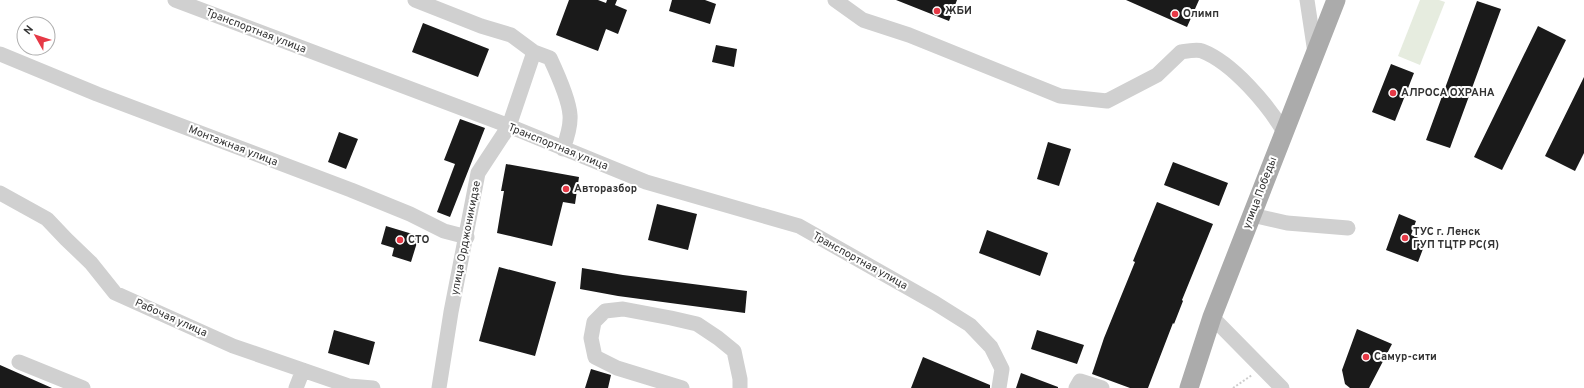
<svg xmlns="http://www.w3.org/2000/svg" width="1584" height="388" viewBox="0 0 1584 388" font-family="Overpass,sans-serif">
  <rect width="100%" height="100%" fill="#fff"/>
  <path fill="#e6ecdf" d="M1420 0H1439L1445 2 1420 65 1398 56Z"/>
  <path fill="#1a1a1a" d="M569 0H598L606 3 607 0H617L615 5 627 10 618 34 606 29 598 51 556 35Z
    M672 0H705L716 4 710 24 669 11Z
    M896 0H957L949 21Z
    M1126 0H1199L1187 27Z
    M1477 1 1501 9 1450 148 1426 140Z
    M423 23 489 49 478 77 412 52Z
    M1538 26 1566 40 1502 170 1474 157Z
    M716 45 737 49 734 67 712 62Z
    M1391 64 1414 73 1395 121 1372 112Z
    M1584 77V153L1575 171 1545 156Z
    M460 119 485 128 450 217 437 212 455 164 444 160Z
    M339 132 358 139 346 169 328 162Z
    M1048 142 1071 149 1059 186 1037 179Z
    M1173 162 1228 183 1219 206 1164 185Z
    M506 164 579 177 575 204 563 202 552 246 497 233 504 191H501Z
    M1157 202 1213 224 1182 300 1183 301 1174 324 1173 323 1148 388H1130L1092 374 1104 338 1135 262 1133 261Z
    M657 204 697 214 688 250 648 240Z
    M1399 214 1416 221 1411 235 1426 241 1418 262 1386 250Z
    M386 226 419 236 411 262 392 256 394 248 381 244Z
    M987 230 1048 253 1040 276 979 253Z
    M499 267 556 282 535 356 479 341Z
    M582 268 623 275 747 291 745 313 618 296 580 289Z
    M1357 329 1392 344 1369 388H1350L1345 384 1342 370Z
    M334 330 375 342 369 365 328 353Z
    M1037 330 1084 345 1077 364 1031 349Z
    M923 357 990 385V388H911Z
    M0 365 52 388H0Z
    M591 369 611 375 608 388H585Z
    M1021 373 1058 387V388H1016Z"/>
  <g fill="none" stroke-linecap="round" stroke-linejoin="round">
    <path stroke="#cdcdcd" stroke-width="2" stroke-dasharray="2 2" stroke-linecap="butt" d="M1233 388 1252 375"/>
    <path stroke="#d0d0d0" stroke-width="15" d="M175 0 509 126 646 182 799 226 935 303 970 325 991 347 1002 369 999 388
      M415 0 481 26 511 35 534 52 550 58C557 73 569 99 570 115 571 126 567 138 563 149
      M835 0 863 20 909 35 1060 96 1107 101 1157 75 1181 52C1187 51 1197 49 1202 51 1233 63 1268 105 1284 132
      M1307 0 1315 53
      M0 54 97 94 351 190 410 214 444 231 467 237
      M0 193 47 219 66 239 91 263 115 293 233 346 349 386 373 388
      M1252 215 1287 223 1348 228
      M1212 317 1282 388
      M19 362 83 388
      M296 388 303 370
      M439 388 451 312 478 173 509 126 534 52
      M682 388 617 368 595 357 591 338 594 322 605 311 623 309 671 318 697 324 718 338 734 351 740 379V388
      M1076 388 1080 381 1102 388"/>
    <path stroke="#ababab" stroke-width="19" d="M1189 388 1212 317 1336 0"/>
  </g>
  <g fill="#e63946" stroke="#fff" stroke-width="1.5">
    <circle cx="937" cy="11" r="4"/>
    <circle cx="1175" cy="14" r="4"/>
    <circle cx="1393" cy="93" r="4"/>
    <circle cx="566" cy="189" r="4"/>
    <circle cx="1405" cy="238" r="4"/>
    <circle cx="400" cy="240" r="4"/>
    <circle cx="1366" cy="357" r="4"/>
  </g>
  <g text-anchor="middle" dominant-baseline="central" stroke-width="4" stroke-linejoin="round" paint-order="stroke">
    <g font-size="11" font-weight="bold" fill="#333" stroke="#fff" text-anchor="start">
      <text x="945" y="11">ЖБИ</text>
      <text x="1183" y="14">Олимп</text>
      <text x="1401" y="93">АЛРОСА ОХРАНА</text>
      <text x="574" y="189">Авторазбор</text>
      <text x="1413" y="232">ТУС г. Ленск<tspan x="1413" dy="13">ГУП ТЦТР РС(Я)</tspan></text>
      <text x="408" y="240">СТО</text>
      <text x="1374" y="357">Самур-сити</text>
    </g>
    <g font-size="11" fill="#333" stroke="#fff">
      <text transform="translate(256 31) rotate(21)">Транспортная улица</text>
      <text transform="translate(233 146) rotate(21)">Монтажная улица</text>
      <text transform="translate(558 147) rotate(22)">Транспортная улица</text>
      <text transform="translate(1260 193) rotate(-69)">улица Победы</text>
      <text transform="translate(466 238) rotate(-79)">улица Орджоникидзе</text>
      <text transform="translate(860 261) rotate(29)">Транспортная улица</text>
      <text transform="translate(171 318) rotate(24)">Рабочая улица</text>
    </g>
  </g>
  <g transform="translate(36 36) rotate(309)"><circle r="19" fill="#ffffff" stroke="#adadad"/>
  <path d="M0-3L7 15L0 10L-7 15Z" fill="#e63946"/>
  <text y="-6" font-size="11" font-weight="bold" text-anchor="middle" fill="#333333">N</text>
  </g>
</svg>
